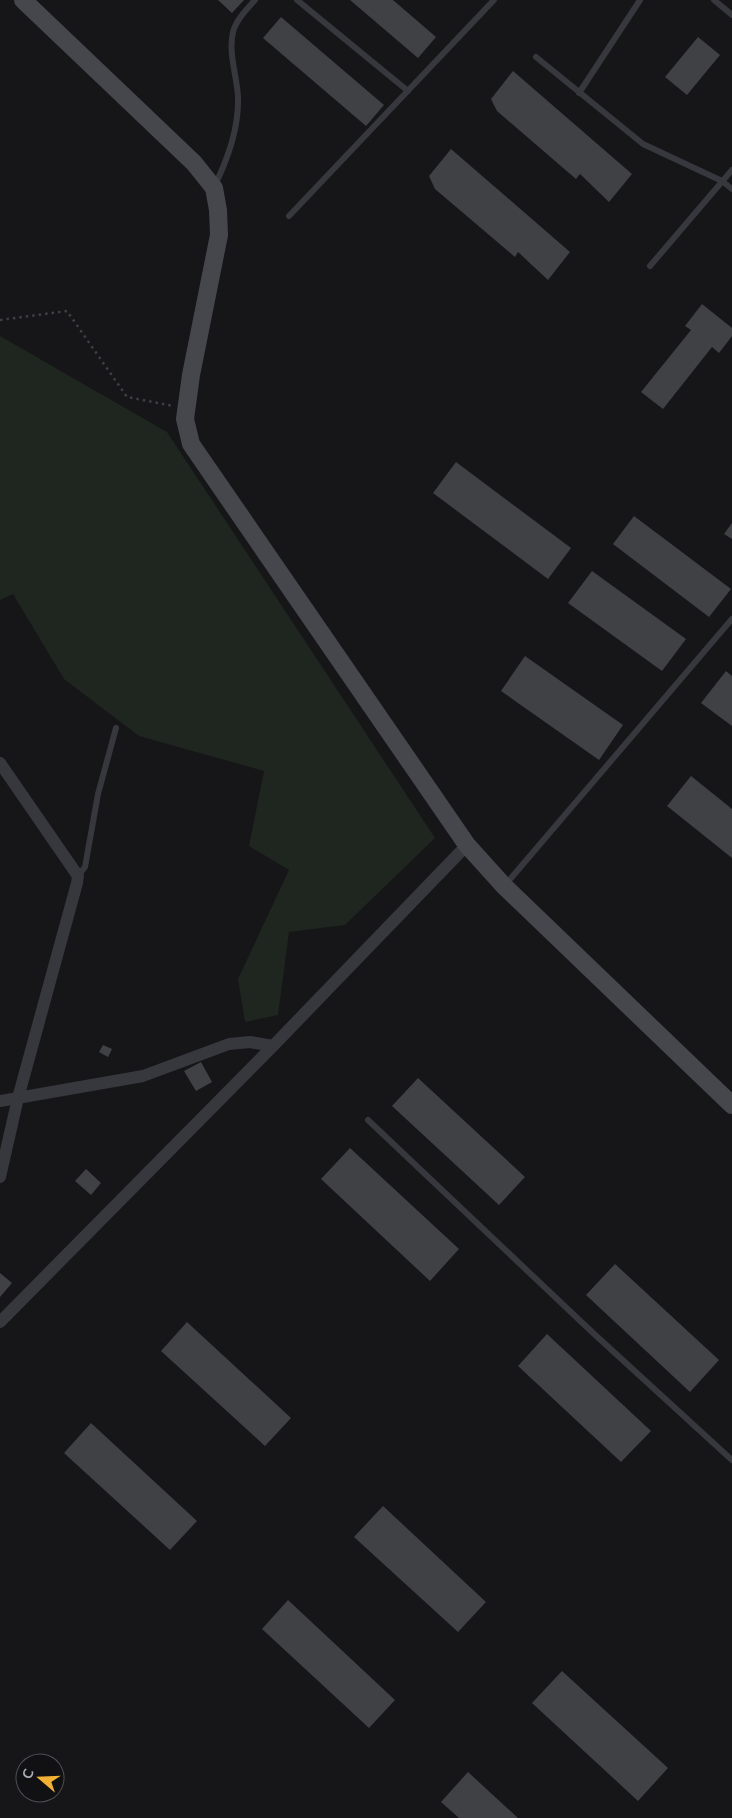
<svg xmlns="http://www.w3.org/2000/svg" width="732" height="1818" viewBox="0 0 732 1818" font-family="'Nunito Sans',sans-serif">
  <rect width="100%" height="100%" fill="#161618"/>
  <path fill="#1e261f" d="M0 336 167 432 435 838 345 925 289 932 278 1015 245 1022 238 979 289 870 249 846 264 771 139 736 64 679 13 594 0 600Z"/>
  <path fill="#404145" d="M218 0H244L232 13Z
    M350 0H393L436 37 418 58Z
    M281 17 384 105 366 126 263 38Z
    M698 37 720 55 687 95 665 77Z
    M513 71 632 174 609 202 580 174 576 179 497 111 491 99Z
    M451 149 570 252 548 280 518 252 515 257 435 189 429 176Z
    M702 304 732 328V336L719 353 712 347 663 409 641 392 691 330 685 326Z
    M456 462 571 548 548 579 433 493Z
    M634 516 731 589 709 617 613 544Z
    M732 523V539L724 534Z
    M592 571 686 639 662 671 568 603Z
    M525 656 623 725 599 760 501 691Z
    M726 671 732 676V726L701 703Z
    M691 776 732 809V858L667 806Z
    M103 1045 112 1049 108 1057 99 1052Z
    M201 1062 212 1082 196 1091 184 1071Z
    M418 1078 525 1177 499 1205 392 1106Z
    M350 1148 459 1249 430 1281 321 1179Z
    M86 1169 101 1183 91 1195 75 1181Z
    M615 1264 719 1360 690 1392 586 1295Z
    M0 1273 12 1283 0 1297Z
    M187 1322 291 1418 265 1446 161 1351Z
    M547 1334 651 1431 621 1462 518 1366Z
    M91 1423 197 1521 170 1550 64 1453Z
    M383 1506 486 1602 458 1632 354 1537Z
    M288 1600 395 1700 369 1728 262 1629Z
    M562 1671 668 1768 638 1801 532 1703Z
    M468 1772 518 1818H459L441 1802Z"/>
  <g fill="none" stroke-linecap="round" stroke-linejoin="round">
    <path stroke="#3d3f44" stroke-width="2.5" stroke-dasharray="2.5 4" stroke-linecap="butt" d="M0 320 67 311 127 397 173 406"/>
    <path stroke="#37383d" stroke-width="6" d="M297 0 408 91
      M714 0 732 15
      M536 57 643 144 722 181 732 189
      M579 93 640 0
      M214 187C228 159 239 128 238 97 237 76 228 53 233 32 236 20 247 9 255 0
      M289 216 494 0
      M650 266 732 170
      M78 876 85 867 98 794 116 728
      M506 884 732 619
      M368 1120 592 1332 732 1460"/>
    <path stroke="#37383d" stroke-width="12" d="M0 763 78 876 77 883 18 1098 0 1177
      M0 1101 143 1076 229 1044 250 1042 273 1046
      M0 1322 273 1046 467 845"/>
    <path stroke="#45474d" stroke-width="18" d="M23 0 194 163 214 188 218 210 219 235 191 375 185 419 191 444 467 845 504 886 732 1105"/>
  </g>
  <g transform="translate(40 1778) rotate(289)"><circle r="24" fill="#111113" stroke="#4d4f55"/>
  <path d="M0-4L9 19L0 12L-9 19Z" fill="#f2b134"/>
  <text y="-8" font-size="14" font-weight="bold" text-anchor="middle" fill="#a8adb8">С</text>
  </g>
</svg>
